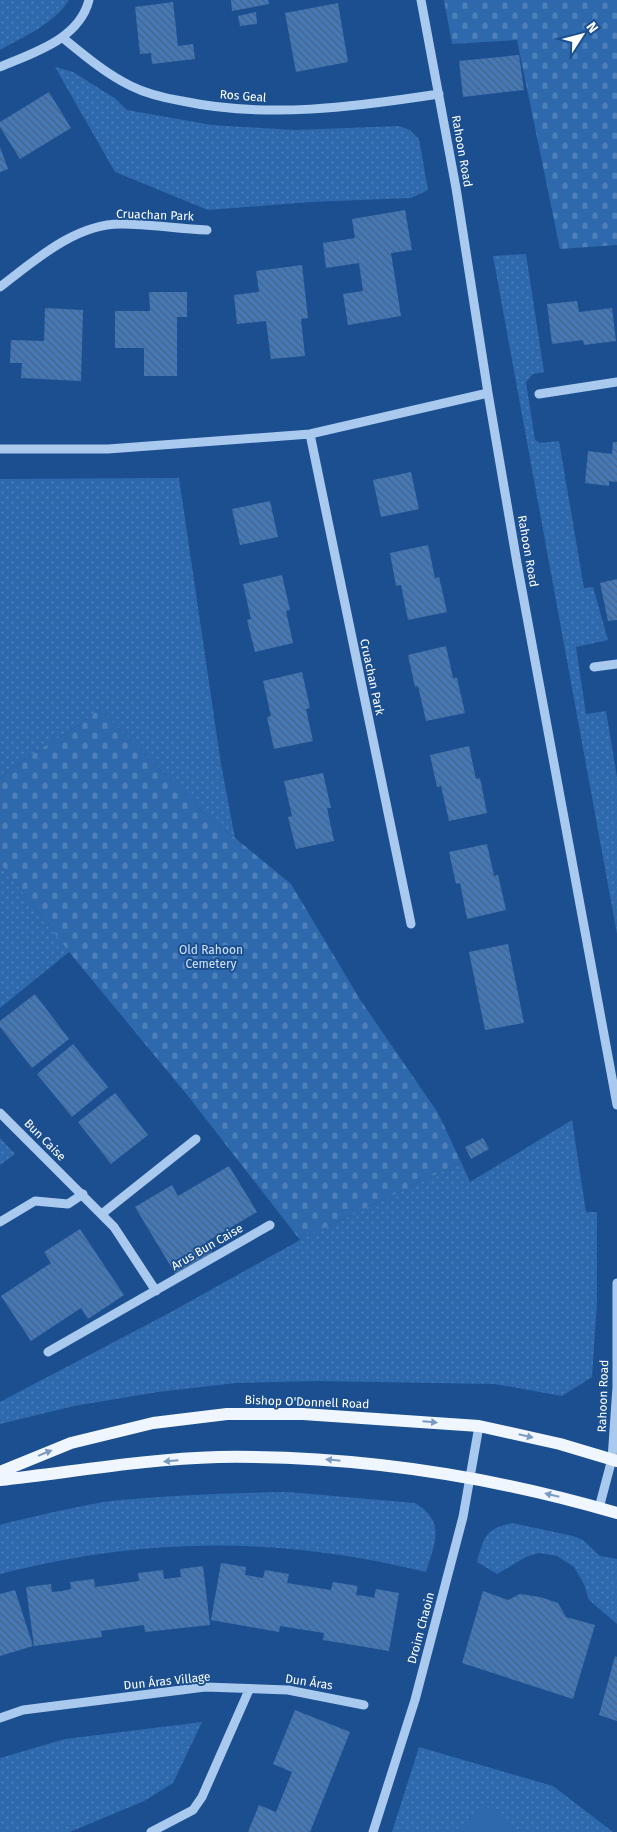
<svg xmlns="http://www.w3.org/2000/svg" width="617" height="1832" viewBox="0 0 617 1832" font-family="'Fira Sans',sans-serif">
  <defs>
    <pattern id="green-dots" width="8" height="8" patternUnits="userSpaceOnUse" patternTransform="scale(1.25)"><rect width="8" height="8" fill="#2e69ad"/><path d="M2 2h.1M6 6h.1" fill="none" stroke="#4d80b9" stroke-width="1.8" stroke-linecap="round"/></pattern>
    <pattern id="cemetery-stones" width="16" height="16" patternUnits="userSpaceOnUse" patternTransform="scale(1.25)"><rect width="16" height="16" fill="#2e69ad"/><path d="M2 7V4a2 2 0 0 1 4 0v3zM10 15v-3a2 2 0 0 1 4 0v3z" fill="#4d80b9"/></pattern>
    <pattern id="building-back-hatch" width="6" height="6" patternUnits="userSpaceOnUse" patternTransform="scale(1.25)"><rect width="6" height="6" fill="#4478b7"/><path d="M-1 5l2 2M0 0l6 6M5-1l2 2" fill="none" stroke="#486282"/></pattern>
  </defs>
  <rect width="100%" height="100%" fill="#1b4f8f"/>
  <path fill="url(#green-dots)" d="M0 0H69C54 24 23 37 0 50Z
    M55 67 73 72 116 99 127 110 212 125 295 130 399 126 410 130 419 139 428 190 411 198 310 202 208 210 115 172Z
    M526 254 544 372 533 374 526 382 535 440 540 443 559 441 584 588 593 587 608 640 576 647 586 714 606 711 617 777V934L493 256Z
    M179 478 221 764 235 838 201 810 99 709C69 736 30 751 0 778V479Z
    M0 863 69 952 0 1008Z
    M572 1120 586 1212H597V1302L592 1377 562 1396 495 1384 316 1381 236 1383 158 1392 74 1406 0 1424V1402L171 1312 300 1240 461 1162 470 1182Z
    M0 1138 15 1154 0 1165Z
    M288 1492 415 1503C446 1522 435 1542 426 1572 279 1536 147 1537 0 1574V1525L3 1524C41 1515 80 1505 119 1500 175 1495 231 1493 288 1492Z
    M512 1523 573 1536 583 1540 600 1556 617 1559V1624L589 1600 584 1584 574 1567 557 1556 539 1553 526 1557 497 1574 477 1562C484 1537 485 1529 512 1523Z
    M202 1722 173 1783 144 1801 70 1832H0V1758L65 1739Z
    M419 1747 553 1786 613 1832H392Z"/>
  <path fill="url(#cemetery-stones)" d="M444 0H617V245L560 249 517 40 452 44Z
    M99 709 201 810 291 884 361 1001 438 1113 461 1162 300 1240 188 1096 69 952 0 863V778C30 751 69 736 99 709Z"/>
  <path fill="#2e69ad" d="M483 1804 518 1832H460Z"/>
  <path fill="url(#building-back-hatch)" d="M231 0H268L269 4 232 11Z
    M173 2 178 46 193 44 195 59 152 64 151 53 140 54 135 7Z
    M338 3 348 62 296 72 285 13Z
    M256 12 257 24 240 26 238 16Z
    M519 55 524 90 463 97 459 61Z
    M49 92 71 128 20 159 0 127V122Z
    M0 147 8 169 0 172Z
    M405 210 412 250 391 253 401 316 348 325 343 294 363 291 359 263 326 268 323 243 355 238 352 219Z
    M302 265 308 318 301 319 305 356 271 359 266 321 237 324 234 295 259 292 256 271Z
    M149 292H187V317H177V376H144V348H115V311H150Z
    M577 301 579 312 612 308 616 341 584 345 583 340 552 344 547 304Z
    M45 308 83 310 81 381 21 378 22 363H10L11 340 44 341Z
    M613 442H617V482L609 481V486L585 483 588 451 612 454Z
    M411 472 419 509 381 517 373 480Z
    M270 501 278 537 240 545 232 509Z
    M428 545 435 578 439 577 447 612 408 620 401 585 396 586 390 553Z
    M282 575 290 610 286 611 293 643 255 652 247 620 251 619 243 584Z
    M617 579V620L608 621 600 583Z
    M446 646 453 678H457L465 713 426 721 418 686 415 687 408 655Z
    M302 672 310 708 306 709 313 741 274 749 267 717 271 716 263 681Z
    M469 746 476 779 480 778 487 813 449 821 441 786 437 787 430 755Z
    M323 773 331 808H327L334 841 296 849 288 817 292 816 284 781Z
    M487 844 494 876 498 875 506 910 467 919 460 883 456 884 449 852Z
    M508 944 524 1023 485 1030 469 952Z
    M35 994 69 1039 32 1068 0 1027V1021Z
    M73 1044 108 1087 72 1117 37 1074Z
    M115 1093 148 1135 111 1164 78 1122Z
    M483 1138 489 1149 471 1159 465 1147Z
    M229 1166 257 1212 206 1242 213 1254 176 1275 135 1207 172 1185 178 1196Z
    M80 1229 124 1295 88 1319 81 1308 31 1341 1 1296 51 1263 44 1252Z
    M221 1563 246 1567 245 1575 263 1578 265 1570 289 1574 287 1583 331 1590 333 1582 358 1586 356 1595 366 1596 374 1598 376 1589 399 1593 389 1651 323 1640 324 1633 280 1626 279 1632 211 1620Z
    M203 1566 210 1625 145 1632 144 1625 101 1631 102 1637 34 1646 26 1587 51 1584 52 1592 62 1591 71 1589 70 1582 94 1579 95 1587 139 1581 138 1573 163 1570 164 1579 181 1577 180 1569Z
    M15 1590 33 1646 0 1656V1594Z
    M483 1591 508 1600 520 1594 540 1597 558 1603 566 1617 595 1625 573 1699 462 1663Z
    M615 1656 617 1657V1721L599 1715Z
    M295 1710 350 1732 310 1832H248L259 1805 276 1812 292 1772 273 1764Z"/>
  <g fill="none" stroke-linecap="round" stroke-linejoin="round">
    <path stroke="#a9c9ee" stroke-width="9" d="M421 0 456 188 488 393 517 563 617 1105
      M63 38C84 55 106 74 131 86 147 94 164 98 182 101 267 119 354 107 439 94
      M0 67C32 53 79 40 89 0
      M0 287C34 261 76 223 122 224 150 224 178 229 207 230
      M539 394 617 382
      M310 434 411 924
      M0 449H108L310 434 488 393
      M594 667 617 664
      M0 1113 114 1227 156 1291
      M103 1213 196 1139
      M0 1222 35 1201 68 1204 83 1194
      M48 1352 270 1225
      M599 1508 612 1459 617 1387V1283
      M0 1718 23 1710 205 1687 288 1690 364 1705
      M151 1832 193 1810 202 1797 249 1690
      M373 1832 415 1700 463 1517 479 1426"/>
    <path stroke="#f0f6ff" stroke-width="12" d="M0 1472 71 1443 153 1423 227 1414H303L479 1426 560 1444 617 1461
      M0 1480C72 1472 146 1459 218 1457 354 1455 487 1475 617 1513"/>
  </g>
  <defs><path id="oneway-solid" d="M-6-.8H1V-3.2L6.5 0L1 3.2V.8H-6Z" transform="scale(1.25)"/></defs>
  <g fill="#7b9ac1">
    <use href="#oneway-solid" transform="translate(430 1422) rotate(5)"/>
    <use href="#oneway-solid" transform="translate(526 1436) rotate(13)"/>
    <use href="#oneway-solid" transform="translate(45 1453) rotate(-22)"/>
    <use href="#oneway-solid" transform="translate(333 1460) rotate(-174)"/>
    <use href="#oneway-solid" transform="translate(171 1461) rotate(175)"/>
    <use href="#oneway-solid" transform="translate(552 1495) rotate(-167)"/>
  </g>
  <g text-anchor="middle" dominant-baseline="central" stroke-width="4" stroke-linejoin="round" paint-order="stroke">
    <g font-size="12" fill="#fff" stroke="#1b4f8f">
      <text transform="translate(243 96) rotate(4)">Ros Geal</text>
      <text transform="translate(462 151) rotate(80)">Rahoon Road</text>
      <text transform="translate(155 215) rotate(2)">Cruachan Park</text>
      <text transform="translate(528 551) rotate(80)">Rahoon Road</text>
      <text transform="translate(372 677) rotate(78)">Cruachan Park</text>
      <text transform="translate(45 1140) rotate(45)">Bun Caise</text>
      <text transform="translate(207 1247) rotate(-30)">Arus Bun Caise</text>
      <text transform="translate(603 1396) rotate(-88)">Rahoon Road</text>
      <text transform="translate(307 1402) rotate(2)">Bishop O'Donnell Road</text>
      <text transform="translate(421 1628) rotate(-75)">Droim Chaoin</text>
      <text transform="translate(167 1681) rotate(-6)">Dun Áras Village</text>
      <text transform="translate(309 1682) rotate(9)">Dun Áras</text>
    </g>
    <g font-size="12" fill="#cfe3fa" stroke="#1b4f8f">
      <text x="211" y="950">Old Rahoon<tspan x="211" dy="14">Cemetery</tspan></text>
    </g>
  </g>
  <g transform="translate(582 35) rotate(54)" stroke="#1b4f8f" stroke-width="4" paint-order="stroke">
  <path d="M0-4L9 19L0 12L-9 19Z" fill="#ffffff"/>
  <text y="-8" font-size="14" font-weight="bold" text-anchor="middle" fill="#ffffff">N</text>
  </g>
</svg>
